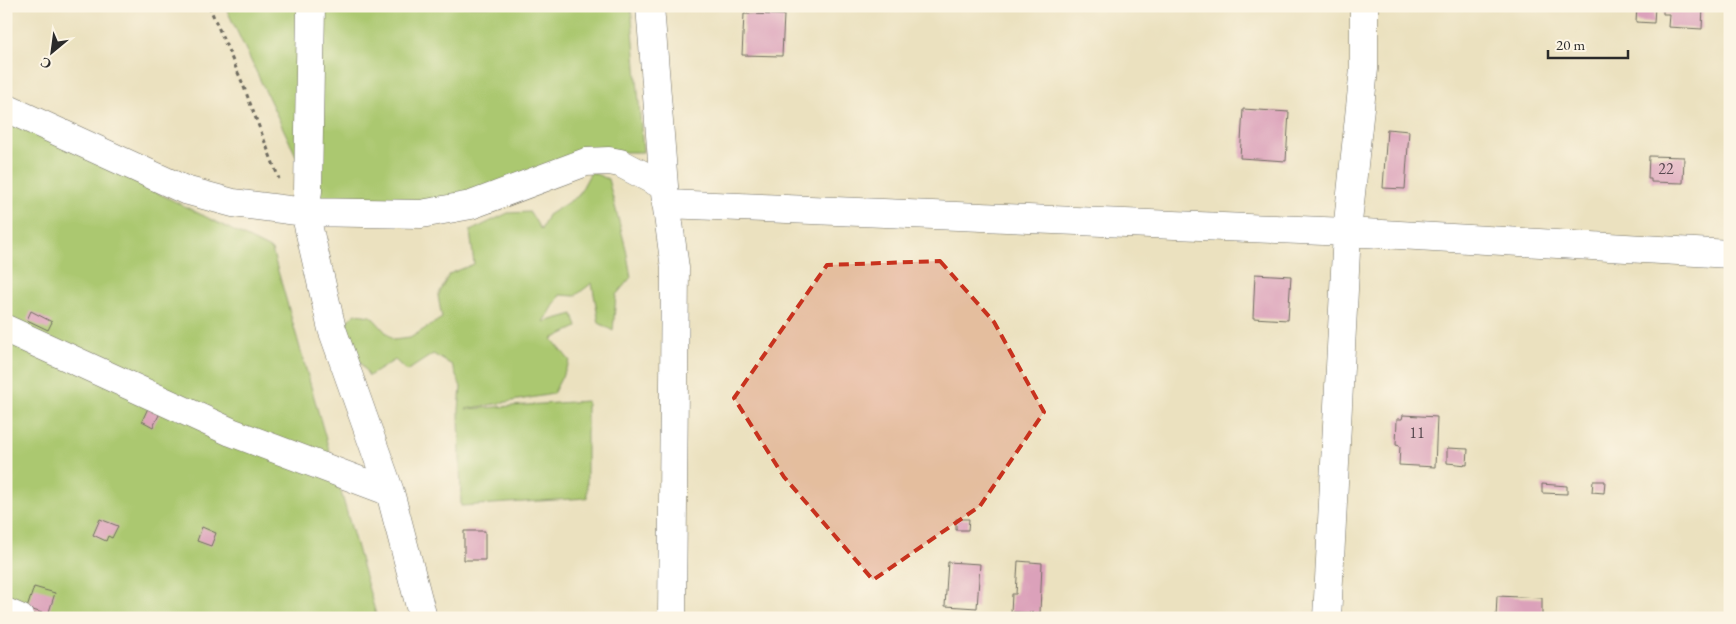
<svg xmlns="http://www.w3.org/2000/svg" width="1736" height="624" viewBox="0 0 1736 624" font-family="'EB Garamond',serif">
  <rect width="100%" height="100%" fill="#fcf5e5"/>
  <filter id="ink" filterUnits="userSpaceOnUse"><feTurbulence type="fractalNoise" baseFrequency=".02" numOctaves="2"/><feDisplacementMap in="SourceGraphic" scale="10" xChannelSelector="R" yChannelSelector="G"/><feConvolveMatrix kernelMatrix="1 2 1 2 8 2 1 2 1" color-interpolation-filters="sRGB"/></filter>
  <filter id="wash" filterUnits="userSpaceOnUse"><feTurbulence type="fractalNoise" baseFrequency=".0096" numOctaves="4" result="noise"/><feDisplacementMap in="SourceGraphic" scale="20" xChannelSelector="R" yChannelSelector="G"/><feGaussianBlur stdDeviation="1.12" result="paint"/><feColorMatrix in="noise" values="0 0 0 0 0 0 0 0 0 0 0 0 0 0 0 0 0 1.4 0 .05"/><feComposite in="paint" operator="in"/></filter>
  <g filter="url(#wash)">
    <rect width="100%" height="100%" fill="#ebe1bf"/>
    <path fill="#abc86f" stroke="#6b7a4d" d="M225 6H631L643 152H588L448 202H318Z
      M6 117 272 250 377 618H6Z
      M591 172 608 179 626 249 631 277 616 295 613 331 599 323 592 283 575 296 560 295 544 322 573 314 577 327 552 339 570 361 553 394 466 409 587 401V498L461 506 459 410 461 387 452 365 433 354 407 371 395 360 369 376 357 357 345 322 356 314 371 316 393 340 410 338 442 318 438 296 449 274 474 264 470 231 508 213 530 212 541 230 548 215 578 196Z"/>
    <g id="blocks">
      <path fill="#dba1ba" d="M1637 6H1655L1654 23 1636 22Z
        M1663 6H1703L1702 29 1668 27 1669 14H1663Z
        M744 14 784 15 782 56 742 55Z
        M1243 109 1289 112 1286 161 1240 158Z
        M1387 129 1409 131 1405 189 1383 188Z
        M1649 156 1684 157 1683 183 1651 182V179H1648Z
        M1255 274 1291 276 1288 320 1253 318Z
        M31 311 52 322 48 330 27 320Z
        M148 408 160 413 153 427 142 421Z
        M1403 415 1437 417 1435 467 1399 465 1400 446 1396 445 1397 419H1402Z
        M1447 448 1468 449 1467 465 1447 463Z
        M1593 481H1605L1604 493 1592 492Z
        M1542 484 1567 486V494L1542 493Z
        M100 519 118 526 112 538 108 536 106 541 93 535Z
        M956 519H969L968 530H956Z
        M202 527 216 533 211 546 197 541Z
        M464 531H485V560H464Z
        M1018 561 1042 563 1040 613 1011 612 1012 594H1016Z
        M948 562 980 564 977 608 945 606Z
        M34 587 55 593 48 615 27 608Z
        M1497 596 1542 598V618H1496Z"/>
    </g>
  </g>
  <g filter="url(#ink)">
    <use href="#blocks" fill-opacity="0" stroke="#6e6b5f" stroke-width="1"/>
    <g fill="none" stroke-linecap="round" stroke-linejoin="round">
      <defs>
        <path id="minor" d="M311 6 308 191 305 212 332 329 390 492 423 618
          M650 6 664 186 675 268 672 618
          M6 108 185 190 233 203 305 212 421 214 471 205 586 162 609 161 620 163 664 186
          M666 204 1347 232 1730 254
          M6 329 231 432 390 492
          M6 612 20 618
          M1327 618 1347 232 1364 69V6"/>
      </defs>
      <use href="#minor" stroke="#6e6b5f" stroke-width="29"/>
      <path stroke="#6e6b5f" stroke-width="3" stroke-dasharray="4 4" stroke-linecap="butt" d="M209 6 242 82 279 179"/>
      <use href="#minor" stroke="#fff" stroke-width="28"/>
    </g>
  </g>
  <path fill="#c8321e" fill-opacity="0.2" stroke="#c8321e" stroke-width="4" stroke-dasharray="10 6" stroke-linejoin="round" d="M940 261 994 322 1044 412 980 506 873 580 784 477 734 398 827 265Z"/>
  <g text-anchor="middle" dominant-baseline="central" stroke-width="4.5" stroke-linejoin="round" paint-order="stroke">
    <g font-size="16" fill="#57484f">
      <text x="1666" y="168">22</text>
      <text x="1417" y="432">11</text>
    </g>
  </g>
  <rect width="1736" height="624" fill="none" stroke="#fcf5e5" stroke-width="25"/>
  <g transform="translate(52 52) rotate(209)" stroke="#fcf5e5" stroke-width="4" paint-order="stroke">
  <path d="M0-4L9 19L0 12L-9 19Z" fill="#2b2b2b"/>
  <text y="-8" font-size="14" font-weight="bold" text-anchor="middle" fill="#2b2b2b">С</text>
  </g>
  <path d="M1548 50v8h80v-8" fill="none" stroke="#2b2b2b" stroke-width="2.5"/>
  <text x="1556" y="50" font-size="15" fill="#2b2b2b" stroke="#fcf5e5" stroke-width="4" paint-order="stroke">20 m</text>
</svg>
